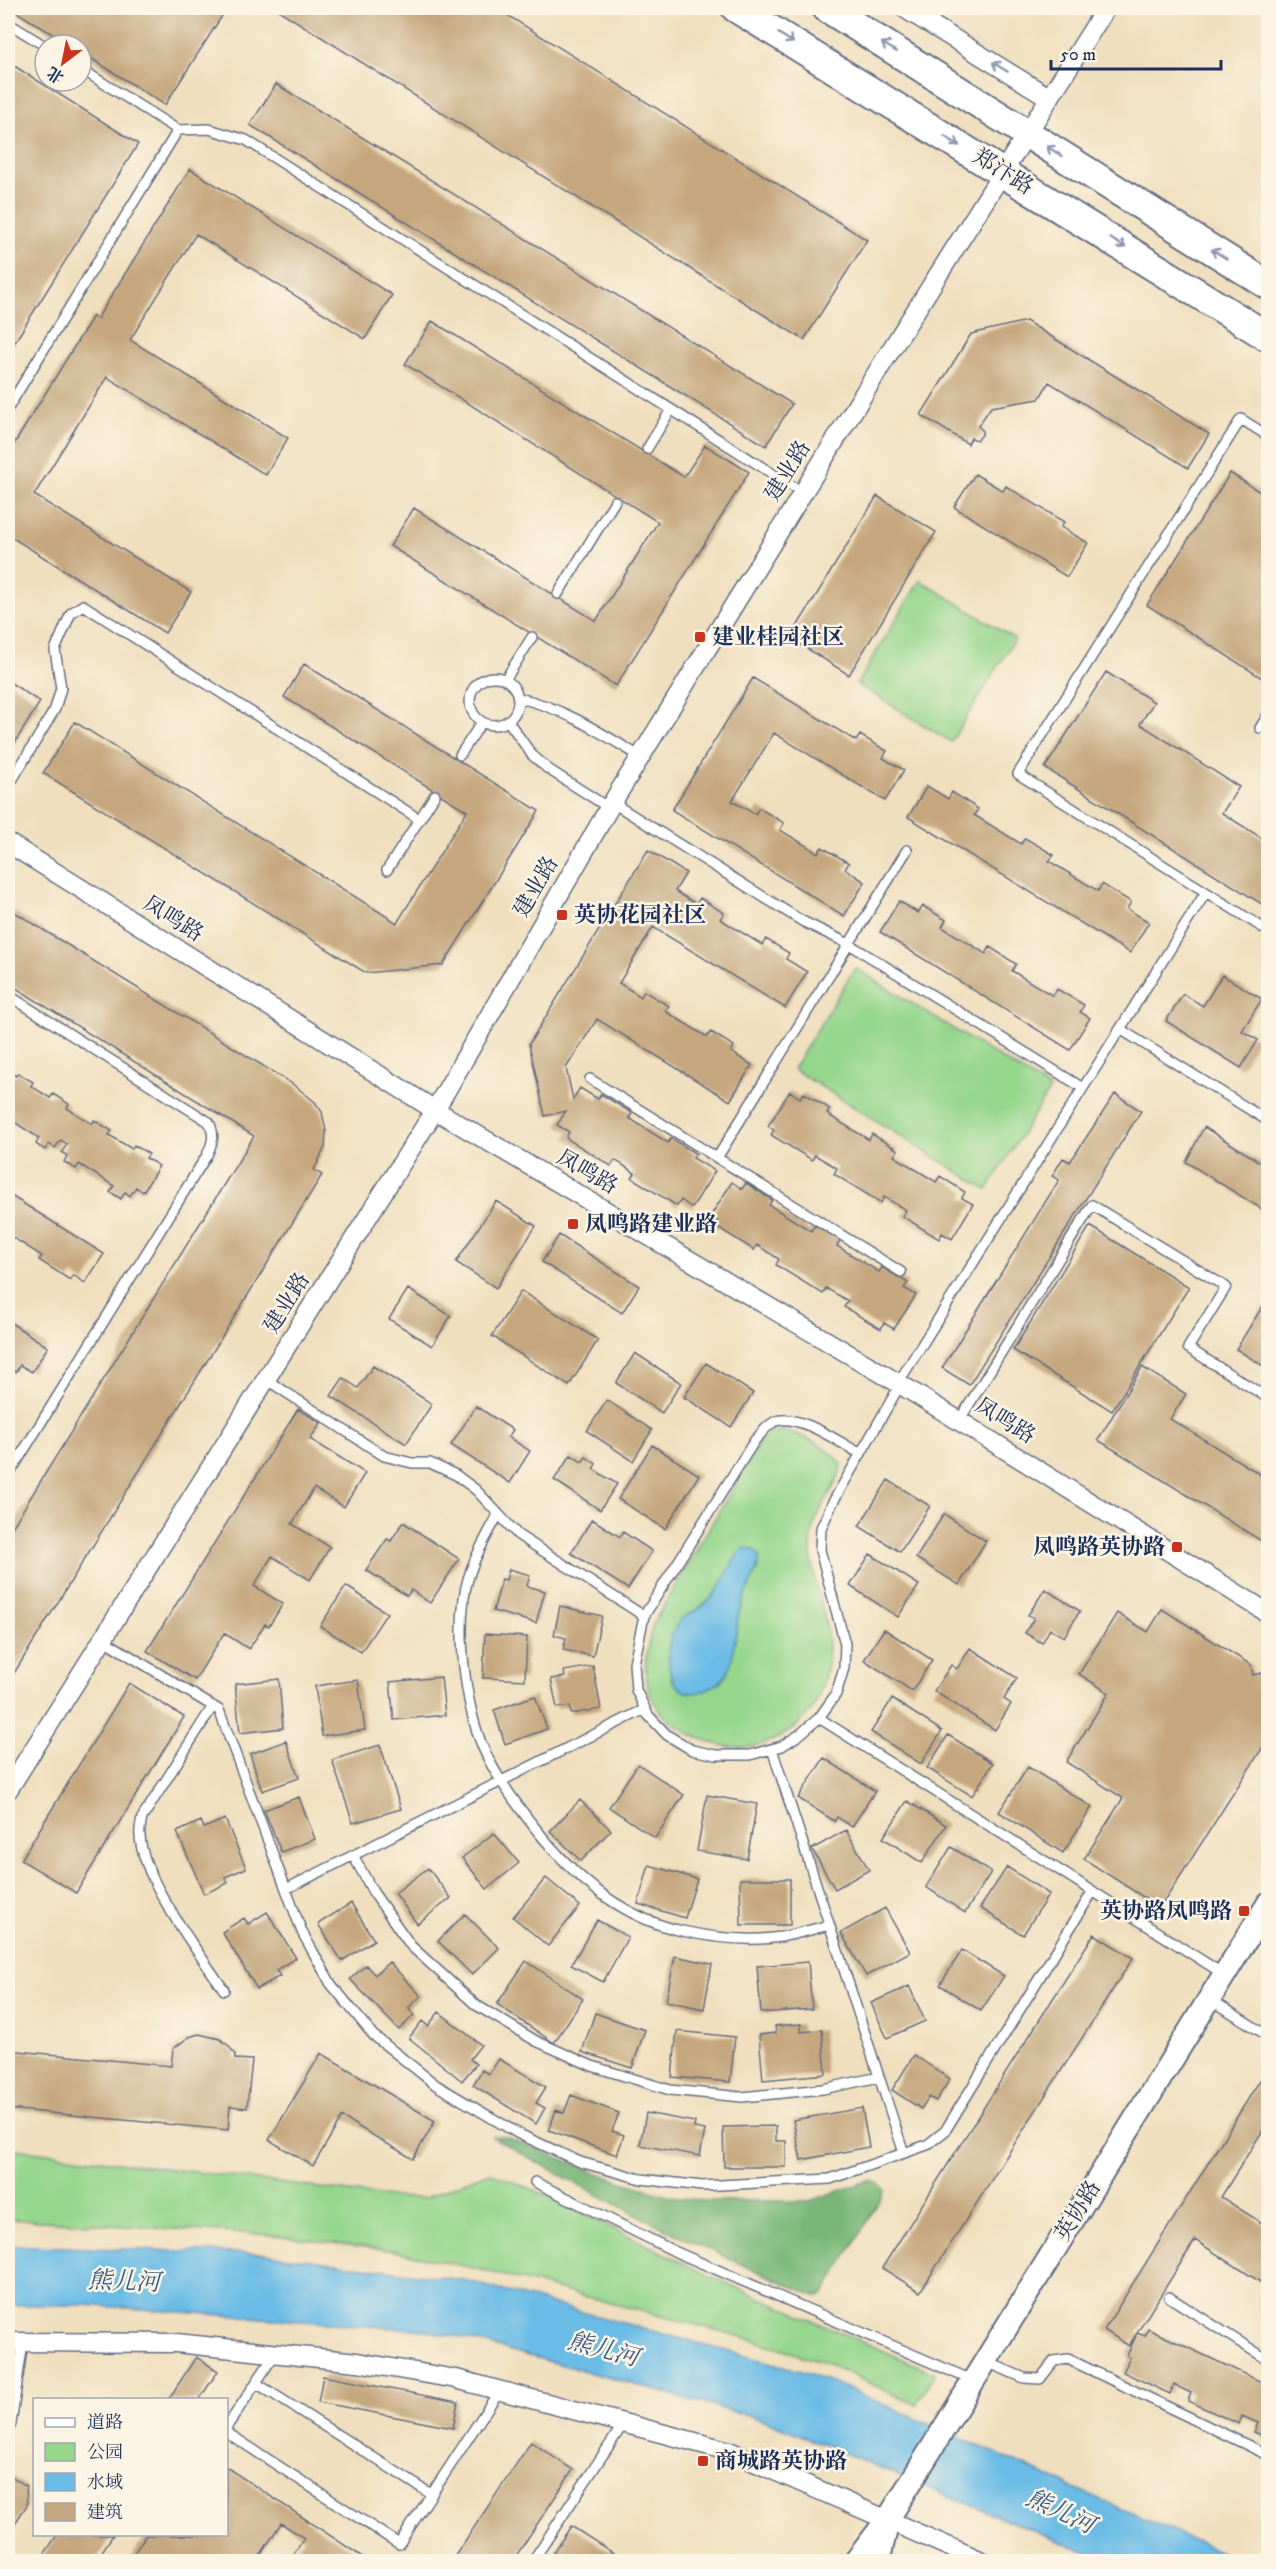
<svg xmlns="http://www.w3.org/2000/svg" width="1276" height="2569" viewBox="0 0 1276 2569" font-family="'IM FELL DW Pica','Noto Serif SC',serif">
  <rect width="100%" height="100%" fill="#fcf5e5"/>
  <filter id="ink" filterUnits="userSpaceOnUse"><feTurbulence type="fractalNoise" baseFrequency=".0167" numOctaves="2"/><feDisplacementMap in="SourceGraphic" scale="12" xChannelSelector="R" yChannelSelector="G"/><feConvolveMatrix kernelMatrix="1 2 1 2 8 2 1 2 1" color-interpolation-filters="sRGB"/></filter>
  <filter id="wash" filterUnits="userSpaceOnUse"><feTurbulence type="fractalNoise" baseFrequency=".008" numOctaves="4" result="noise"/><feDisplacementMap in="SourceGraphic" scale="24" xChannelSelector="R" yChannelSelector="G"/><feGaussianBlur stdDeviation="1.35" result="paint"/><feColorMatrix in="noise" values="0 0 0 0 0 0 0 0 0 0 0 0 0 0 0 0 0 1.4 0 .05"/><feComposite in="paint" operator="in"/></filter>
  <g filter="url(#wash)">
    <rect width="100%" height="100%" fill="#f0dfbe"/>
    <path fill="#95d68d" stroke="#588276" stroke-width="1.5" fill-rule="evenodd" d="M920 580 1015 639 951 742 857 684Z
      M855 968 1050 1089 987 1190 793 1069Z
      M783 1430C806 1437 826 1445 842 1464 838 1488 816 1508 812 1534 805 1587 841 1623 823 1682 820 1690 818 1700 813 1707 801 1726 776 1743 753 1746 720 1752 671 1732 654 1702 640 1677 646 1648 654 1622L761 1440 770 1433ZM758 1569C750 1584 743 1597 739 1613 735 1628 736 1644 731 1659 722 1687 693 1704 671 1679L682 1618C704 1608 718 1593 729 1571Z
      M8 2148 389 2197 425 2198 489 2172 546 2195 710 2276 935 2373 916 2405 831 2365 743 2337 482 2270 395 2251 273 2235 8 2219Z"/>
    <path fill="#78b778" stroke="#4a736b" stroke-width="1.5" d="M491 2136 506 2137 618 2181 671 2196 703 2201H809L871 2180 879 2183 885 2191 824 2294 818 2297C705 2251 596 2197 491 2136Z"/>
    <path fill="#6abce6" stroke="#4276a2" stroke-width="1.5" d="M744 1548 754 1550 760 1557C757 1577 744 1593 739 1613 734 1632 736 1658 726 1675 722 1681 714 1686 707 1689 664 1710 659 1641 682 1618 685 1616 691 1614 694 1612 702 1607 709 1601 715 1594 727 1580 730 1560 744 1548Z
      M8 2245 265 2254 463 2280 805 2372 851 2390 1241 2561H1107L764 2420 464 2338 424 2330 85 2305H8Z"/>
    <g id="blocks">
      <path fill="#c4a77f" d="M10 8H227L165 105 81 52V45H70Z
        M275 8H496L867 240 804 340Z
        M8 62 138 144 8 353Z
        M276 84 792 404 766 446 250 125Z
        M190 169 392 295 365 339 196 234 130 340 288 438 266 475 107 377 34 495 191 592 165 633 8 535V454L93 316 97 319Z
        M432 321 684 477 705 445 749 472 616 686 390 546 414 508 596 621 658 522 405 364Z
        M1026 321 1209 434 1188 468 1049 382 1039 399 991 407 978 426 982 430V435L977 440 971 438 968 444 921 415 971 334Z
        M1230 473 1268 497V682L1147 605Z
        M975 474 1003 491 1006 486 1064 522 1061 527 1088 543 1067 577 954 507Z
        M877 496 936 532 849 675 790 638Z
        M304 664 539 811 443 965 366 973 43 773 75 722 397 923 467 811 284 697Z
        M1106 672 1154 702 1140 724 1239 787 1222 813 1268 842V908L1045 768Z
        M753 678 856 741 860 735 887 751 883 758 904 770 885 801 774 733 732 801 755 814 759 808 784 823 780 830 818 853 822 847 849 863 845 869 865 882 844 916 672 810Z
        M8 681 40 702 11 749 8 747Z
        M927 786 948 799 952 792 978 809 974 815 1021 844 1025 838 1054 855 1049 861 1098 891 1102 884 1131 902 1127 909 1149 922 1130 953 908 817Z
        M648 850 686 873 675 891 696 904 700 898 724 913 720 919 762 945 766 939 789 953 786 959 807 972 785 1008 653 927 619 983 641 997 644 991 669 1006 665 1011 707 1037 711 1032 734 1046 731 1052 752 1065 730 1101 597 1019 566 1068 573 1099 580 1088 598 1099 601 1094 632 1113 629 1118 668 1143 671 1138 696 1154 693 1158 715 1171 692 1208 681 1200 677 1206 632 1178 635 1173 615 1160 611 1166 566 1138 569 1132 557 1125 566 1111 545 1116 529 1044Z
        M899 901 918 913 923 906 946 920 942 927 986 954 990 947 1016 964 1012 971 1053 996 1057 989 1084 1005 1080 1012 1090 1018 1070 1050 880 932Z
        M8 908 294 1085 315 1102 322 1112 326 1131 325 1147 314 1170 322 1175 8 1683V1534L254 1136 8 983Z
        M1222 975 1262 999 1242 1031 1258 1040 1241 1068 1166 1021 1183 994 1203 1006Z
        M8 1071 16 1076 18 1073 33 1082 31 1086 50 1098 53 1094 69 1104 67 1108 92 1124 94 1120 112 1131 109 1135 132 1149 134 1145 149 1154 146 1158 159 1166 143 1192 136 1187 130 1196 125 1192 121 1199 110 1192 114 1186 79 1164 76 1169 64 1162 67 1156 62 1152 67 1144 61 1140 55 1148 49 1144 45 1150 36 1144 39 1138 8 1118Z
        M790 1091 800 1098 804 1093 830 1109 827 1114 869 1140 872 1134 898 1150 894 1156 936 1182 940 1176 965 1192 962 1198 973 1204 952 1239 942 1233 939 1239 902 1216 906 1210 884 1197 881 1203 834 1174 837 1168 815 1155 812 1160 771 1135 774 1130 768 1126Z
        M1115 1094 1141 1111 969 1385 942 1368 1059 1180 1052 1176 1063 1158 1070 1162Z
        M1204 1127 1268 1167V1213L1186 1162Z
        M732 1182 742 1189 746 1183 772 1200 769 1205 811 1231 815 1225 840 1240 837 1246 879 1272 882 1267 908 1283 904 1288 916 1295 894 1329 884 1323 881 1329 844 1307 848 1301 826 1288 823 1294 776 1265 779 1259 757 1245 754 1250 714 1225 717 1220 710 1217Z
        M8 1194 104 1254 85 1283 73 1275 70 1280 39 1260 42 1256 9 1235 8 1238Z
        M496 1201 536 1226 496 1288 456 1262Z
        M1090 1226 1189 1287 1112 1411 1013 1350Z
        M559 1235 639 1286 622 1313 542 1262Z
        M408 1289 451 1316 432 1346 389 1319Z
        M521 1291 598 1340 569 1386 492 1336Z
        M1262 1307 1268 1311V1369L1236 1349Z
        M8 1321 48 1347 32 1372 20 1365 16 1372 8 1366Z
        M635 1353 681 1383 662 1413 616 1383Z
        M706 1363 753 1393 731 1427 684 1397Z
        M373 1366 432 1404 406 1444 331 1396 343 1378 358 1388Z
        M1142 1367 1186 1394 1170 1419 1268 1479V1545L1098 1440Z
        M607 1400 652 1430 633 1461 587 1431Z
        M476 1406 513 1430 508 1437 530 1451 510 1483 451 1445Z
        M298 1409 321 1423 310 1439 365 1473 344 1507 314 1488 292 1524 330 1547 310 1580 272 1556 254 1586 283 1604 269 1626 265 1624 249 1649 224 1633 195 1680 147 1651Z
        M652 1445 699 1475 665 1529 618 1499Z
        M571 1455 582 1462 586 1457 596 1464 593 1469 617 1484 600 1510 554 1480Z
        M888 1480 930 1506 900 1552 859 1526Z
        M944 1514 986 1541 959 1585 916 1558Z
        M592 1519 620 1537 623 1532 652 1551 628 1589 571 1553Z
        M403 1522 459 1559 430 1603 411 1590 407 1596 366 1570 387 1539 391 1541Z
        M870 1554 919 1585 898 1617 850 1586Z
        M509 1569 530 1575 527 1586 545 1591 536 1623 493 1611 502 1579 506 1580Z
        M346 1586 387 1613 361 1652 320 1626Z
        M1045 1589 1080 1611 1064 1637 1050 1629 1042 1643 1025 1633 1034 1618 1028 1615Z
        M560 1606 602 1616 593 1656 563 1650 566 1638 554 1635Z
        M1162 1609 1251 1665 1253 1675 1267 1672 1268 1731H1266L1268 1739 1160 1908 1084 1859 1123 1798 1066 1762 1109 1693 1079 1674 1117 1613 1148 1632Z
        M884 1629 932 1660 912 1691 864 1660Z
        M485 1634 527 1637 525 1680 483 1678Z
        M970 1648 1017 1678 1004 1699 1011 1704 995 1730 934 1691 951 1665 957 1669Z
        M593 1666 601 1709 571 1714 570 1706 557 1708 551 1679 565 1677 564 1671Z
        M441 1677 445 1715 394 1720 390 1682Z
        M279 1679 283 1728 240 1733 235 1684Z
        M358 1680 365 1730 322 1736 315 1686Z
        M129 1683 184 1717 76 1893 21 1860Z
        M535 1696 547 1729 505 1744 494 1710Z
        M892 1699 942 1731 921 1764 871 1732Z
        M948 1735 993 1763 972 1796 927 1768Z
        M286 1741 299 1778 262 1791 250 1754Z
        M380 1745 401 1809 353 1823 332 1760Z
        M824 1758 875 1791 852 1827 837 1817 834 1821 798 1798Z
        M638 1764 684 1795 655 1838 609 1807Z
        M1028 1767 1092 1807 1063 1853 999 1812Z
        M707 1795 757 1804 747 1859 697 1851Z
        M299 1797 315 1839 281 1852 264 1810Z
        M580 1800 611 1830 581 1861 550 1831Z
        M907 1801 946 1825 922 1863 883 1838Z
        M225 1819 246 1868 225 1877 228 1883 204 1894 177 1832 201 1821 204 1828Z
        M846 1830 869 1870 835 1889 812 1849Z
        M494 1833 519 1863 487 1889 462 1858Z
        M951 1847 991 1872 965 1913 926 1887Z
        M649 1865 697 1879 685 1918 638 1904Z
        M1007 1867 1049 1894 1023 1935 980 1908Z
        M428 1868 451 1898 417 1924 395 1893Z
        M546 1878 580 1906 548 1946 513 1917Z
        M740 1879H790V1925H741Z
        M351 1903 374 1940 342 1961 318 1924Z
        M885 1908 910 1952 866 1976 841 1933Z
        M267 1912 296 1958 276 1970 280 1976 257 1989 222 1932 244 1918 248 1924Z
        M465 1914 499 1948 472 1975 438 1941Z
        M597 1920 628 1937 603 1982 571 1965Z
        M1094 1934 1133 1958 920 2292 882 2268Z
        M962 1950 1004 1976 981 2011 940 1985Z
        M675 1956 712 1964 704 2009 666 2001Z
        M526 1961 583 1999 554 2043 497 2004Z
        M389 1962 421 1996 408 2008 414 2015 399 2030 350 1979 366 1965 375 1975Z
        M808 1962 812 2009 761 2013 757 1966Z
        M909 1986 925 2021 887 2038 871 2003Z
        M439 2012 481 2045 470 2059 476 2064 462 2081 409 2038 422 2021 428 2026Z
        M595 2013 645 2030 632 2068 582 2052Z
        M801 2024V2032L822 2030 826 2074 763 2080 759 2035 776 2033 775 2026Z
        M677 2031 735 2037 730 2082 672 2077Z
        M199 2034 220 2039 229 2046 235 2055V2059L252 2060 247 2108 230 2106 228 2130 8 2109V2050L171 2066 173 2049 189 2037Z
        M321 2053 435 2121 413 2159 342 2117 313 2166 269 2140Z
        M914 2055 950 2079 936 2101 929 2097 921 2109 892 2090Z
        M499 2059 546 2087 536 2103 545 2108 536 2124 473 2085 482 2070 489 2074Z
        M1260 2080 1268 2085V2133L1263 2130 1221 2197 1268 2227V2287L1195 2240 1129 2346 1104 2330Z
        M571 2095 619 2113 612 2131 624 2135 617 2155 549 2130 556 2110 564 2113Z
        M862 2108 869 2147 801 2160 793 2120Z
        M646 2113 695 2122 694 2128 705 2130 700 2156 640 2145Z
        M776 2126V2141H786V2167H724L723 2127Z
        M1148 2329 1268 2385V2438L1254 2432 1258 2423 1242 2416 1239 2424 1188 2401 1191 2393 1174 2385 1170 2394 1123 2372 1130 2358 1127 2356 1137 2333 1145 2336Z
        M196 2357 218 2371 199 2400H168Z
        M323 2376 458 2402 453 2428 318 2402Z
        M531 2442 573 2470 512 2562H451Z
        M226 2467 290 2509 370 2562H289L304 2538 281 2523 256 2562H128L146 2535H226Z
        M8 2474 26 2486 27 2505 8 2534Z
        M571 2526 627 2562H553L557 2554 554 2552Z
        M57 2535H113L95 2562H39Z"/>
    </g>
  </g>
  <g filter="url(#ink)">
    <use href="#blocks" fill-opacity="0" stroke="#666d80" stroke-width="1.5"/>
    <g fill="none" stroke-linecap="round" stroke-linejoin="round">
      <defs>
        <path id="service" d="M8 23 45 46
          M178 130 209 129 246 140 803 493
          M8 408 178 130 81 69
          M1268 436 1241 419 1018 774 1268 931
          M647 449 670 411
          M558 594 615 501
          M470 701a24 24 0 1 1 48 0a24 24 0 1 1-48 0Z
          M505 680 532 637
          M519 698C564 708 601 733 641 757
          M508 721 532 755 548 769 609 808
          M1260 728 1268 715
          M460 755 482 722
          M8 787 55 709 61 688 55 650 71 613 83 605 419 819
          M613 803 802 921 849 944 1083 1088
          M387 870 435 795
          M8 995 209 1122C215 1135 213 1142 207 1155L8 1476
          M1120 1029 1268 1121
          M590 1079 901 1272
          M717 1158 907 850
          M267 1380 384 1456 412 1463H430L456 1475 476 1490 518 1535 644 1616
          M898 1383 1206 892
          M959 1421 1092 1205 1226 1287 1188 1348 1268 1398
          M861 1454C840 1443 799 1413 776 1421 768 1424 761 1434 755 1440L644 1616 634 1663 636 1690 648 1715 667 1735 692 1750 716 1755H750L782 1746 799 1735 819 1718 836 1694 844 1668 845 1644 820 1550 821 1528 833 1502 900 1385
          M498 1515C484 1541 468 1567 464 1598 458 1642 466 1709 484 1750 495 1774 509 1794 525 1815 565 1868 614 1916 682 1931 714 1938 749 1942 781 1937 797 1934 813 1929 829 1925
          M102 1639 219 1710 302 1932 331 1984 373 2035 436 2085 519 2134 580 2162 641 2179 702 2186 830 2179 927 2145 945 2131 1093 1891
          M213 1706 142 1818C141 1823 139 1830 140 1836 142 1879 199 1953 224 1990
          M819 1718 1225 1975
          M772 1749 904 2153
          M353 1855 373 1892 411 1946 476 2005 536 2041 592 2066 670 2090 742 2097 823 2089 879 2077
          M286 1889 645 1709
          M1210 1999 1268 2036
          M535 2182 676 2252 974 2381
          M1169 2297 1268 2360
          M987 2362 1024 2378 1040 2379 1054 2361 1068 2359 1268 2455
          M256 2383 431 2494
          M8 2428 11 2424 23 2342
          M226 2428 275 2354
          M226 2432 399 2544 499 2391
          M532 2562 624 2423"/>
        <path id="minor" d="M904 8 1050 98
          M8 843 435 1110 898 1383 1268 1613
          M8 1790 435 1110 609 808 879 369 1106 8
          M8 2342 176 2343 357 2362 456 2379 729 2451 984 2562"/>
        <path id="tertiary" d="M855 2562 888 2519 1268 1904
          M878 2562 887 2525"/>
        <path id="primary" d="M736 8 1268 337
          M827 8 1268 285"/>
      </defs>
      <use href="#service" stroke="#666d80" stroke-width="12"/>
      <use href="#minor" stroke="#666d80" stroke-width="21"/>
      <use href="#tertiary" stroke="#666d80" stroke-width="26"/>
      <use href="#primary" stroke="#666d80" stroke-width="32"/>
      <use href="#service" stroke="#fff" stroke-width="9"/>
      <use href="#minor" stroke="#fff" stroke-width="18"/>
      <use href="#tertiary" stroke="#fff" stroke-width="22"/>
      <use href="#primary" stroke="#fff" stroke-width="28"/>
    </g>
    <defs><path id="oneway-shaft" d="M-6 0H5M1.5-3L5.5 0L1.5 3" fill="none" stroke-width="1.6" stroke-linecap="round" stroke-linejoin="round" transform="scale(1.5)"/></defs>
    <g stroke="#8d97ae">
      <use href="#oneway-shaft" transform="translate(786 38) rotate(32)"/>
      <use href="#oneway-shaft" transform="translate(889 47) rotate(-148)"/>
      <use href="#oneway-shaft" transform="translate(1000 67) rotate(-148)"/>
      <use href="#oneway-shaft" transform="translate(952 141) rotate(32)"/>
      <use href="#oneway-shaft" transform="translate(1054 151) rotate(-148)"/>
      <use href="#oneway-shaft" transform="translate(1118 243) rotate(32)"/>
      <use href="#oneway-shaft" transform="translate(1219 254) rotate(-148)"/>
    </g>
  </g>
  <g fill="#c8321e" stroke="#fcf5e5" stroke-width="2">
    <rect x="694" y="631" width="12" height="12" rx="3"/>
    <rect x="556" y="909" width="12" height="12" rx="3"/>
    <rect x="567" y="1218" width="12" height="12" rx="3"/>
    <rect x="1171" y="1541" width="12" height="12" rx="3"/>
    <rect x="1238" y="1905" width="12" height="12" rx="3"/>
    <rect x="697" y="2455" width="12" height="12" rx="3"/>
  </g>
  <g text-anchor="middle" dominant-baseline="central" stroke-width="5" stroke-linejoin="round" paint-order="stroke">
    <g font-size="22" fill="#1b2f5e" stroke="#fcf5e5">
      <text transform="translate(1003 172) rotate(32)">郑汴路</text>
      <text transform="translate(788 471) rotate(-58)">建业路</text>
      <text transform="translate(536 887) rotate(-60)">建业路</text>
      <text transform="translate(173 919) rotate(32)">凤鸣路</text>
      <text transform="translate(587 1172) rotate(30)">凤鸣路</text>
      <text transform="translate(287 1303) rotate(-58)">建业路</text>
      <text transform="translate(1005 1421) rotate(32)">凤鸣路</text>
      <text transform="translate(1078 2211) rotate(-58)">英协路</text>
    </g>
    <g font-size="22" font-weight="bold" fill="#1b2f5e" stroke="#fcf5e5" text-anchor="start">
      <text x="712" y="637">建业桂园社区</text>
      <text x="574" y="915">英协花园社区</text>
      <text x="585" y="1224">凤鸣路建业路</text>
      <text x="1165" y="1547" text-anchor="end">凤鸣路英协路</text>
      <text x="1232" y="1911" text-anchor="end">英协路凤鸣路</text>
      <text x="715" y="2461">商城路英协路</text>
    </g>
    <g font-size="24" font-style="italic" fill="#335987" stroke="#fcf5e5">
      <text transform="translate(124 2282) rotate(2)">熊儿河</text>
      <text transform="translate(603 2350) rotate(15)">熊儿河</text>
      <text transform="translate(1060 2512) rotate(25)">熊儿河</text>
    </g>
  </g>
  <rect width="1276" height="2569" fill="none" stroke="#fcf5e5" stroke-width="30"/>
  <rect x="33" y="2398" width="195" height="138" fill="#fcf5e5" stroke="#a2a6af" stroke-width="1.5"/>
  <rect x="45" y="2418" width="30" height="9" fill="#ffffff" stroke="#a2a6af" stroke-width="1.5"/>
  <text x="87" y="2428" font-size="18" fill="#1b2f5e">道路</text>
  <rect x="45" y="2443" width="30" height="18" fill="#95d68d" stroke="#a2a6af" stroke-width="1.5"/>
  <text x="87" y="2458" font-size="18" fill="#1b2f5e">公园</text>
  <rect x="45" y="2473" width="30" height="18" fill="#6abce6" stroke="#a2a6af" stroke-width="1.5"/>
  <text x="87" y="2488" font-size="18" fill="#1b2f5e">水域</text>
  <rect x="45" y="2503" width="30" height="18" fill="#c4a77f" stroke="#a2a6af" stroke-width="1.5"/>
  <text x="87" y="2518" font-size="18" fill="#1b2f5e">建筑</text>
  <g transform="translate(63 63) rotate(212)"><circle r="28" fill="#fcf5e5" stroke="#a2a6af" stroke-width="1.5"/>
  <path d="M0-4.5L10 22L0 15L-10 22Z" fill="#c8321e"/>
  <text y="-9" font-size="16" font-weight="bold" text-anchor="middle" fill="#1b2f5e">北</text>
  </g>
  <path d="M1051 60v9h170v-9" fill="none" stroke="#1b2f5e" stroke-width="3"/>
  <text x="1060" y="60" font-size="18" fill="#1b2f5e" stroke="#fcf5e5" stroke-width="4.5" paint-order="stroke">50 m</text>
</svg>
